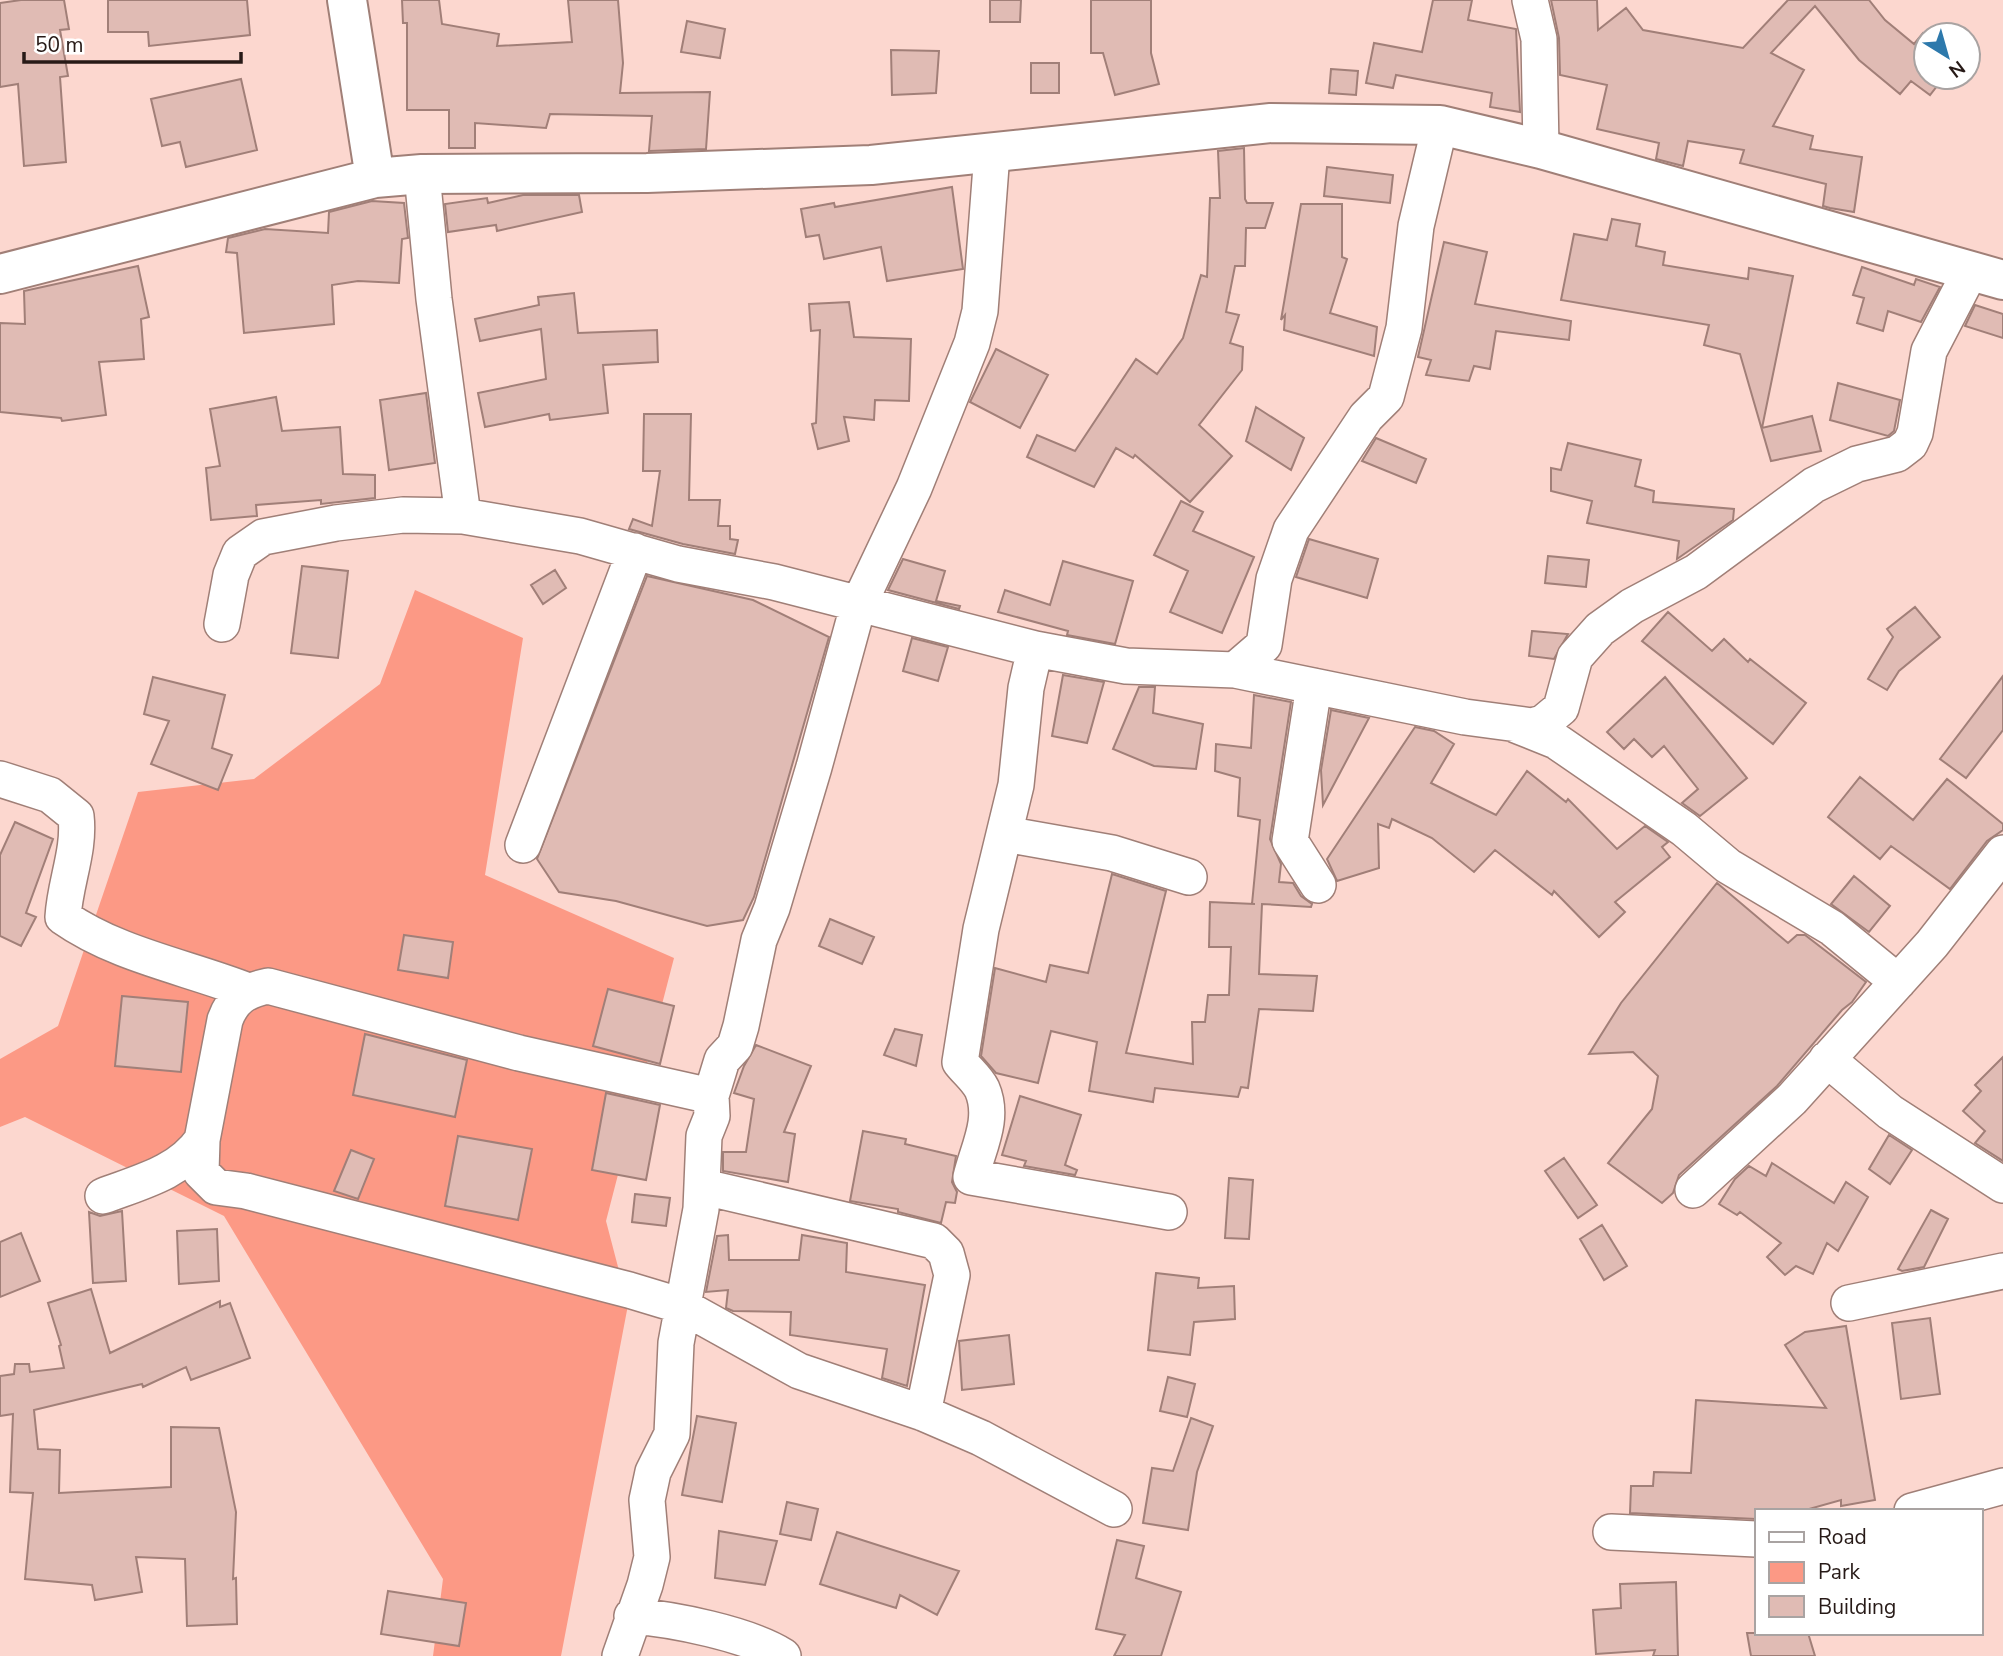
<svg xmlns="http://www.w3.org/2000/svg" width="2003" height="1656" viewBox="0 0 2003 1656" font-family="'Nunito Sans',sans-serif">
  <rect width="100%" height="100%" fill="#fcd7cf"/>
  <path fill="#fc9985" d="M415 590 523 638 485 875 674 958 606 1221 628 1305 561 1656H433L443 1579 224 1216 25 1117 0 1127V1059L58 1026 138 792 254 779 380 684Z"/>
  <path fill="#e0bbb4" stroke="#a17f78" stroke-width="2" d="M21 0H64L69 29 60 30 68 76 60 77 66 162 24 166 18 84 0 87V3Z
    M108 0H247L250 35 149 46 148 32H108Z
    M402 0H439L442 24 499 34 497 46 572 42 568 0H618L623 63 620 93 710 92 706 149 649 151 652 116 550 114 546 128 475 123V148H449V110H407V23H403Z
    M990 0H1021L1020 22H990Z
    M1091 0H1151V53L1159 84 1115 95 1103 53H1091Z
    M1433 0H1472L1468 20 1516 29 1520 112 1490 107 1492 93 1396 75 1393 88 1366 83 1374 43 1422 52Z
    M1551 0H1597L1598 30 1626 8 1643 30 1743 48 1788 0H1869L1885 20 1914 44 1923 33 1926 35V77H1944L1930 95 1911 81 1900 94 1859 60 1815 6 1771 53 1804 70 1773 126 1813 136 1810 149 1862 157 1854 212 1830 208 1823 206 1826 184 1740 163 1744 150 1688 141 1683 166 1656 159 1659 143 1597 129 1607 85 1560 75 1559 38Z
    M687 21 725 29 720 58 681 52Z
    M891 50 939 51 936 93 892 95Z
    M1031 63H1059V93H1031Z
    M1331 69 1358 71 1356 95 1329 93Z
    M241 79 257 150 186 167 180 142 162 146 151 99Z
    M1244 148 1245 199 1247 203H1273L1265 228H1246L1245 266H1235L1226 312 1239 315 1230 343 1243 347 1242 370 1199 425 1232 456 1190 502 1135 455 1133 458 1116 448 1094 487 1027 457 1037 435 1075 451 1136 359 1157 374 1183 338 1201 275 1207 277 1210 198H1220L1218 151Z
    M1327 167 1393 175 1390 203 1324 196Z
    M952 187 963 269 887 281 881 247 824 259 819 235 806 237 801 209 834 203 835 207Z
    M523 195H579L582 212 497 231 496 225 448 232 445 204 487 198 488 203Z
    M372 201 404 203 408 238 402 239 399 283 358 281 332 285 334 324 244 333 237 253 226 252 228 238 265 229 328 233 329 212Z
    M1301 204H1342V257L1347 259 1330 313 1377 327 1374 356 1284 330 1285 315 1281 320Z
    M1612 219 1640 224 1636 246 1665 252 1663 265 1748 279 1749 268 1793 276 1762 428 1812 416 1821 451 1771 461 1740 354 1704 345 1709 325 1561 300 1574 234 1607 240Z
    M1444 242 1487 252 1475 304 1571 321 1569 340 1496 331 1490 369 1474 366 1469 381 1426 375 1431 360 1418 357Z
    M138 266 149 317 141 319 144 359 99 362 106 415 62 421 61 418 0 412V323L25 324 24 291Z
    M1862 267 1914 285 1916 279 1940 287 1921 322 1888 311 1883 331 1857 323 1864 298 1853 295Z
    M574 293 578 333 657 330 658 362 603 365 608 413 550 420 549 414 485 427 478 393 546 379 541 329 480 341 475 319 539 305 538 297Z
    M849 302 854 337 911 339 909 401 875 400 874 420 844 417 849 441 818 449 812 424 816 423 820 330 811 331 809 304Z
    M1975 305 2003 314V338L1965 326Z
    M996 349 1048 375 1020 428 970 402Z
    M1838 383 1900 400 1894 431 1888 436 1830 420Z
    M426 393 435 463 389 470 380 400Z
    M276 397 282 431 340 427 343 474 375 475V498L321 504V500L256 505 257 516 211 520 206 468 220 466 210 409Z
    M1256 407 1304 438 1291 470 1246 441Z
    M644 414H691L689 500H720L718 526H730V539L738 540 735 554 683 544 629 529 633 519 652 526 660 471H643Z
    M1376 438 1426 459 1416 483 1362 461Z
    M1568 443 1641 460 1635 486 1654 491 1653 502 1734 509 1733 520 1677 559 1679 541 1587 523 1592 501 1551 491V468L1561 470Z
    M1181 501 1203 512 1193 531 1254 557 1222 633 1170 612 1188 571 1154 555Z
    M1309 539 1378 559 1367 598 1296 577Z
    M1548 556 1589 560 1586 587 1545 583Z
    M903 559 945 571 936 601 960 606 959 609 888 590Z
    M1063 561 1133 581 1115 644 1067 635 1068 631 998 612 1005 590 1050 605Z
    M302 566 348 571 338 658 291 653Z
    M555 570 566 588 543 604 531 585Z
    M647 576 753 600 829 637 754 897 743 920 707 926 616 901 559 892 537 859Z
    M1915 607 1940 637 1899 671 1887 690 1868 679 1893 637 1887 629Z
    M1668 612 1712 651 1724 639 1748 662 1750 659 1806 703 1773 744 1642 641Z
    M1532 631 1568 634 1554 659 1529 656Z
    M912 638 948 647 938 681 903 671Z
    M1063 675 1104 682 1087 743 1052 736Z
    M2003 676V730L1966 778 1940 759Z
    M153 677 225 695 212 748 232 755 218 790 151 764 169 721 144 714Z
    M1665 677 1747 778 1700 816 1682 803 1698 789 1664 746 1652 757 1634 739 1624 749 1607 732Z
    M1139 687H1155L1153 713 1203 724 1196 769 1154 766 1113 749Z
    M1254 695 1291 702 1270 839 1281 864 1279 882 1293 883 1301 896 1312 904 1311 907 1262 904 1259 974 1317 976 1313 1011 1259 1009 1248 1088 1241 1087 1238 1097 1155 1088 1153 1102 1089 1091 1097 1042 1051 1031 1038 1083 996 1073 981 1056 995 968 1046 982 1050 965 1088 973 1112 874 1166 891 1126 1053 1193 1064 1192 1022H1205L1208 995H1229L1231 947H1209L1210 902 1255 904H1252L1260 820 1238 816 1240 778 1215 771 1216 744 1251 748Z
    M1331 710 1369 718 1323 805 1321 770Z
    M1415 727 1434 731 1454 744 1431 783 1496 815 1527 771 1566 802 1568 799 1617 849 1645 826 1668 842 1662 847 1670 857 1615 902 1625 912 1599 937 1554 891 1552 895 1495 850 1474 872 1432 838 1392 819 1389 828 1378 824 1379 868 1337 881 1327 859Z
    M1860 777 1913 820 1947 779 2003 824V830L1987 841 1950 889 1891 846 1880 859 1828 817Z
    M15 822 53 839 26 913 36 917 21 946 0 936V855Z
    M1854 876 1890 906 1869 932 1831 904Z
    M1717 883 1788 943 1797 935H1805L1866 982 1852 1002 1842 1010 1777 1086 1679 1175 1673 1193 1662 1203 1608 1163 1652 1109 1658 1076 1633 1052 1589 1054 1621 1003Z
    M830 919 874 937 862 964 819 946Z
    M404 935 453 942 448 978 398 970Z
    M608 989 674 1006 660 1064 593 1046Z
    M122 996 188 1002 181 1072 115 1066Z
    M895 1029 922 1035 916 1066 884 1055Z
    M365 1034 467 1060 455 1117 353 1095Z
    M756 1045 811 1066 784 1132 795 1134 788 1182 723 1171V1152H746L754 1099 734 1093 744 1066Z
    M2003 1057V1161L1975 1143 1985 1131 1963 1111 1981 1091 1975 1085Z
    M606 1093 660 1105 646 1180 592 1170Z
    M1020 1096 1081 1115 1065 1165 1077 1170 1075 1175 1024 1166 1026 1161 1002 1155Z
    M863 1131 906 1139 905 1144 956 1156 952 1182 957 1192 955 1203 946 1202 941 1223 898 1212V1209L850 1201Z
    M1889 1135 1912 1150 1890 1184 1869 1169Z
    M458 1136 532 1149 518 1220 445 1206Z
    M351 1150 374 1159 358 1199 334 1191Z
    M1564 1158 1597 1205 1578 1218 1545 1171Z
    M1772 1163 1834 1203 1846 1182 1868 1197 1838 1251 1827 1243 1813 1274 1796 1266 1785 1275 1767 1257 1781 1243 1740 1212 1737 1215 1719 1204 1735 1179 1749 1166 1766 1176Z
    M1229 1178 1253 1180 1249 1239 1225 1238Z
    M635 1194 670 1198 666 1226 632 1222Z
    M1931 1210 1948 1219 1924 1267 1902 1271 1898 1269Z
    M122 1211 126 1281 93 1283 89 1212 100 1216Z
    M1602 1225 1627 1266 1604 1280 1580 1239Z
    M217 1229 219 1281 179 1284 177 1231Z
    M21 1233 40 1281 0 1297V1242Z
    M728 1235 729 1260H799L802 1235 847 1243 846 1272 925 1285 907 1386 882 1378 887 1349 790 1335 791 1312 733 1311 726 1308 728 1290 706 1292 717 1236Z
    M1156 1273 1199 1278 1198 1288 1234 1286 1235 1319 1194 1322 1190 1355 1148 1350Z
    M91 1289 110 1353 220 1301V1307L230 1303 250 1358 191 1380 186 1367 143 1387 142 1384 34 1410 38 1449 60 1450 59 1493 171 1487V1427L219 1428 236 1512 233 1579 236 1578 237 1624 187 1626 185 1559 136 1557 142 1592 95 1600 92 1585 25 1579 33 1493 10 1492 13 1414 0 1416V1376L14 1374 15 1364H29L30 1372 64 1368 59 1346 61 1345 48 1303Z
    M1930 1318 1940 1394 1901 1399 1892 1323Z
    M1846 1326 1875 1500 1841 1506V1500L1802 1511H1756V1519L1630 1513 1631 1486H1653L1654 1472 1691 1473 1696 1400 1826 1408 1785 1345 1805 1332Z
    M1009 1335 1014 1384 962 1390 959 1341Z
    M1168 1377 1195 1384 1187 1417 1160 1411Z
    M697 1416 736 1423 722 1502 682 1495Z
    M1191 1418 1213 1426 1197 1472 1188 1530 1143 1523 1152 1468 1173 1471Z
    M787 1502 818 1509 811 1540 780 1534Z
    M719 1531 777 1541 765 1585 715 1578Z
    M837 1532 959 1571 937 1615 900 1595 896 1608 820 1584Z
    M1117 1540 1144 1546 1136 1578 1181 1592 1161 1656H1114L1125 1635 1096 1629Z
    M1676 1582 1678 1656H1653L1655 1650 1596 1654 1593 1610 1621 1608 1620 1584Z
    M388 1591 466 1603 459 1646 381 1634Z
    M1747 1633H1808L1815 1656H1751Z"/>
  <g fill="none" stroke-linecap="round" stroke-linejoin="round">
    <defs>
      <path id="street" d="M1530 0 1539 39 1541 149
        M422 174 434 299 463 516
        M222 624 231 575 240 553 263 537 336 523 403 515 463 516 580 536 678 564 774 582 1035 649
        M1235 670 1264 645 1274 579 1291 530 1366 417 1386 397 1404 328 1416 226 1440 125
        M1314 686 1290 841 1318 885
        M1516 725 1556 741 1684 829 1728 866 1832 928 1898 982
        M0 779 50 795 76 816C80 851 65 882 63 917 117 955 187 967 248 991
        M1005 834 1112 853 1189 877
        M523 845 635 551
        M1827 1059 1890 1112 2003 1185
        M202 1140 201 1172 216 1187 246 1191 629 1290 682 1306 799 1371 923 1413 981 1438 1114 1509
        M704 1187 934 1241 946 1253 952 1275 923 1413
        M1693 1190 1792 1099 1932 944 2003 853
        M103 1196C140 1182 179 1173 202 1140L225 1020C233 998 245 991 268 986L519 1053 711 1096
        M1169 1212 971 1177C978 1148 995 1119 982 1089 977 1079 967 1071 960 1062L981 929 1016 785 1026 688 1035 649 1126 666 1235 670 1465 717 1532 726 1543 723 1561 708 1575 657 1600 629 1632 606 1696 572 1814 485 1857 464 1897 454 1910 444 1915 433 1929 351 1970 272
        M1849 1303 2003 1271
        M1912 1511 2003 1486
        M1611 1532 1756 1539
        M632 1616C673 1619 748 1634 783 1656
        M620 1656 645 1585 652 1557 647 1500 653 1472 672 1434 676 1343 701 1209 704 1136 712 1116 711 1096 722 1060 735 1046 741 1026 759 940 772 908 814 767 858 606 914 488 972 343 980 311 992 153"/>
      <path id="secondary" d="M347 0 375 178
        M0 274 375 178 422 174 647 173 871 165 1271 123 1440 125 1541 149 2003 280"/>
    </defs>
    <use href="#street" stroke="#a07f77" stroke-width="38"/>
    <use href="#secondary" stroke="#a07f77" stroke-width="42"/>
    <use href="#street" stroke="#fff" stroke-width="35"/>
    <use href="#secondary" stroke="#fff" stroke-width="38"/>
  </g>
  <rect x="1755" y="1509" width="228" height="126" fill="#ffffff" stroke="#a9a3a2" stroke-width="2"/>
  <rect x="1769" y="1532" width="35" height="10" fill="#ffffff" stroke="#a9a3a2" stroke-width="2"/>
  <text x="1818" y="1544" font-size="21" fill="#271a17">Road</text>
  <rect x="1769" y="1562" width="35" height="21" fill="#fc9985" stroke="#a9a3a2" stroke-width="2"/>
  <text x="1818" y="1579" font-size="21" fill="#271a17">Park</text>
  <rect x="1769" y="1596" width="35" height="21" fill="#e0bbb4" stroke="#a9a3a2" stroke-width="2"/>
  <text x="1818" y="1614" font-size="21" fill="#271a17">Building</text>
  <g transform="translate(1947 56) rotate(143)"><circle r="33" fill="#ffffff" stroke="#a9a3a2" stroke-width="2"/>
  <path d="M0-5L12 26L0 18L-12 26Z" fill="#2d79ac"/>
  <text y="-10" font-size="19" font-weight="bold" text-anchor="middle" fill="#271a17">N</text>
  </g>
  <path d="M24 52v10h217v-10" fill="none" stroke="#271a17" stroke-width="3.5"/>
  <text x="35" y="52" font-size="21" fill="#271a17" stroke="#ffffff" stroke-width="5" paint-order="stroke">50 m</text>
</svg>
